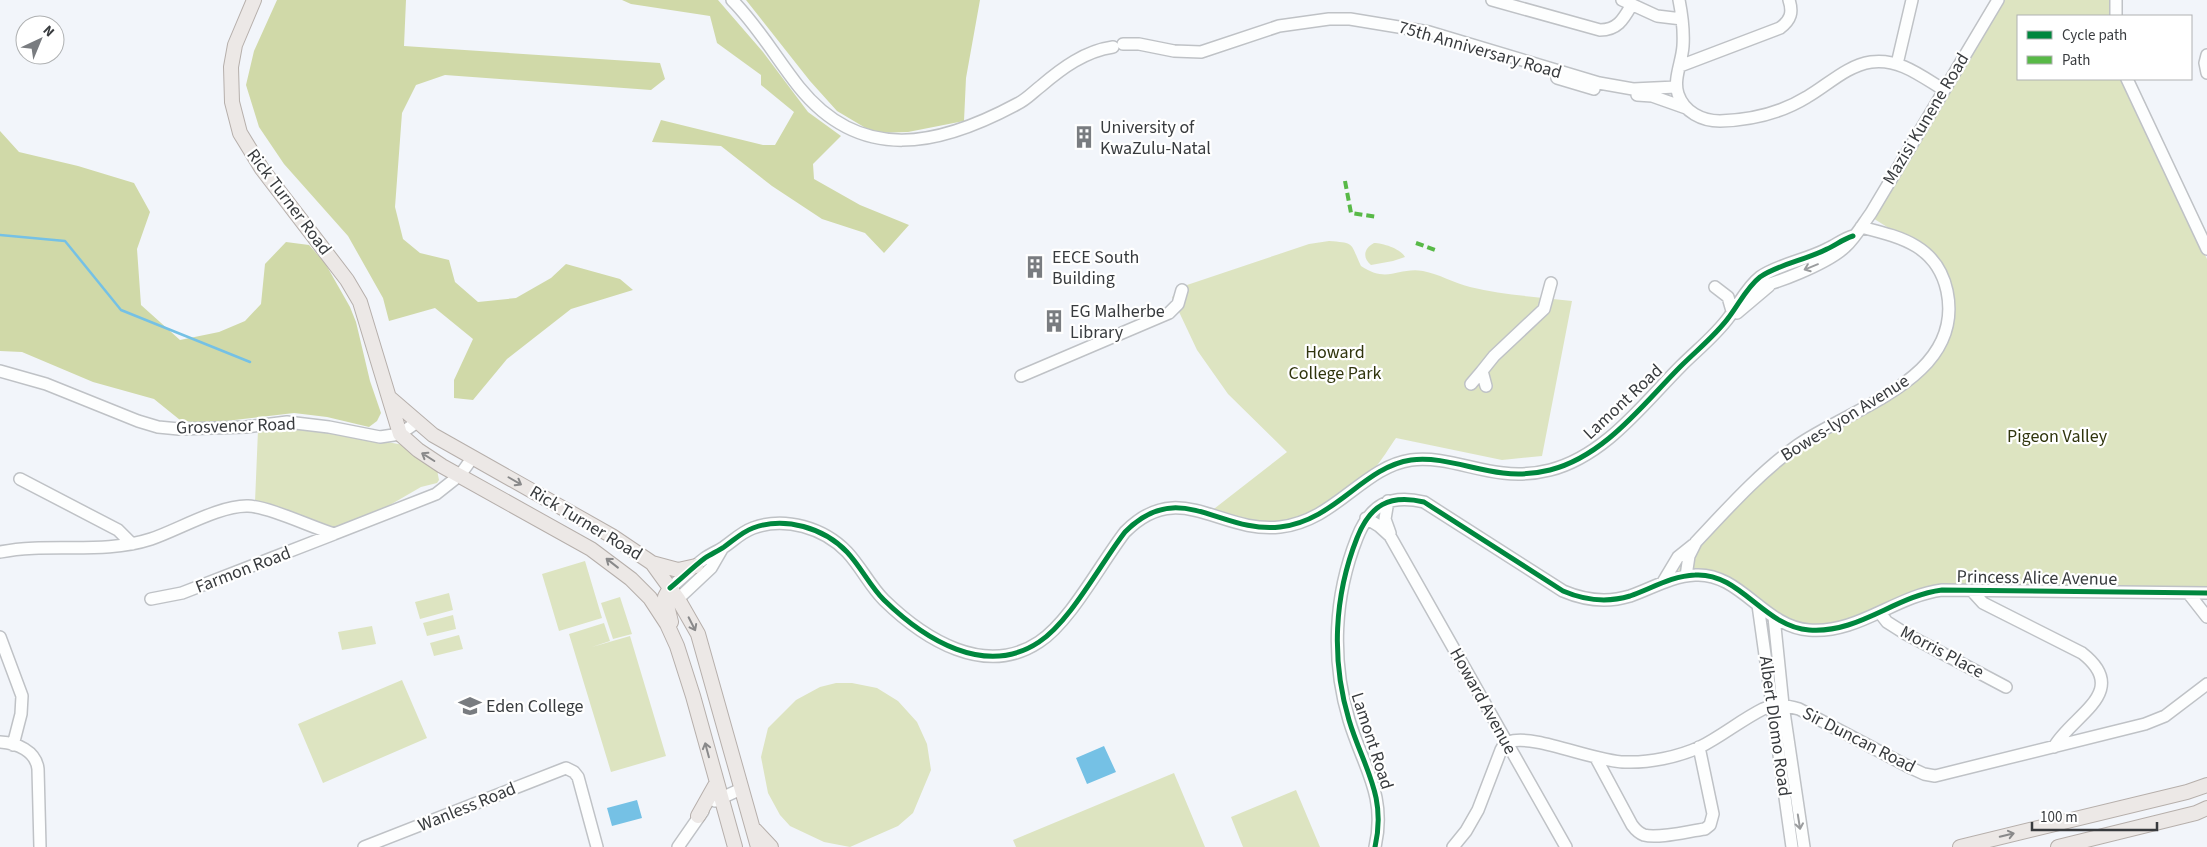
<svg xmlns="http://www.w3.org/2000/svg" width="2207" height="847" viewBox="0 0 2207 847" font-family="'Source Sans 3',sans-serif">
  <rect width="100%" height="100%" fill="#f2f5fa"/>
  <path fill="#dde4c1" d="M1998 0H2112L2113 16H2018V79H2122L2207 259V590L1949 587 1831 626 1799 624 1773 617 1727 583 1676 575 1691 545 1757 477 1915 373 1943 334 1948 300 1935 268 1903 237 1868 215Z
    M1329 241C1356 243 1350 243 1361 266 1388 284 1397 267 1423 271 1439 274 1454 283 1470 287 1503 295 1538 297 1572 301L1542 456 1502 460 1396 438C1389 448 1382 460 1374 469 1348 493 1315 519 1278 522 1256 524 1231 517 1210 512L1287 452 1228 394 1197 350 1172 297 1187 285 1309 244Z
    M1374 243C1383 243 1401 249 1405 257L1393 261 1371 265C1362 258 1364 248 1374 243Z
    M300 427 404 445 437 470 439 480 437 483 421 487 383 509 337 528 306 521 255 502 258 430Z
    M585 561 602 618 559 631 542 574Z
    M449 593 453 610 420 619 415 602Z
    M620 597 632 634 613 639 601 603Z
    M453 615 456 629 427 636 423 623Z
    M604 623 610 641 592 647 630 636 666 756 611 772 569 634Z
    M372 626 376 644 342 650 338 632Z
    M459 635 463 649 434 656 430 643Z
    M402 680 427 738 323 783 298 724Z
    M836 683H852L877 688 898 701 917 722 927 744 931 770 913 813 898 826 850 847 824 842 790 826 780 815 768 793 761 757 768 728 796 700 820 687Z
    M1174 773 1205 847H1016L1013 840Z
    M1296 790 1320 847H1243L1231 817Z"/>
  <path fill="#d0d9a8" d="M277 0H406L404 46 660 63 665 79 651 90 445 75 416 85 402 113 395 207 403 239 420 253 449 260 455 282 478 302 516 298 551 278 566 264 620 279 633 290 571 309 507 359 473 400 454 398V380L473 339 435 308 389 321 383 298 348 236 284 164 259 127 246 85 254 51Z
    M622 0H718L763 52 808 112 841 136 813 164 814 179 860 205 909 225 884 253 865 233 822 219 772 186 721 146 652 142 661 120 763 145H775L794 112 761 85V75L717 43 710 16 631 4Z
    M746 0H980L966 78 964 121 908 132 874 133 837 111 810 81Z
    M0 131 19 152 78 166 134 183 150 212 137 249 141 305 180 340 219 332 245 321 261 304 265 264 286 242 309 245 325 263 350 307 356 322 370 381 381 413 377 421 369 427 327 417 294 413 217 422 198 423 180 420 154 399 93 382 22 352 0 351Z"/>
  <path fill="#75c1e5" d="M1104 746 1116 772 1087 784 1076 758Z
    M637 800 642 818 612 826 607 808Z"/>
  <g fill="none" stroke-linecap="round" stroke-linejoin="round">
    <path stroke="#75c1e5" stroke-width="2.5" d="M0 235 65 241 121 310 250 362"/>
    <defs>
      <path id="minor" d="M732 0C758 26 776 58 799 87 861 164 939 146 1017 104 1026 100 1033 92 1041 86 1062 68 1085 51 1113 47
        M1492 0 1600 30C1617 30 1623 20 1631 6
        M1622 0 1657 16 1682 19
        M1679 0C1682 15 1684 30 1683 46 1682 62 1673 79 1678 94 1684 112 1702 121 1720 121 1751 120 1781 113 1807 97 1828 85 1846 66 1871 62 1899 58 1921 76 1944 90
        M2116 16V0
        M1123 44H1139L1174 51 1201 52 1279 26 1329 19H1350L1429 32 1599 83 1633 89 1676 87
        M2207 55 2205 63 2207 73
        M1897 64 1912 0
        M1680 66 1780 28C1791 20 1793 12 1789 0
        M1557 78 1594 89
        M2127 79 2207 249
        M1637 95 1652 96 1686 108
        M1715 287 1728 297 1732 311
        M1750 288C1773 286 1828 263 1845 247 1855 238 1863 224 1871 213L1998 0
        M1737 313 1769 286
        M0 371 46 384 138 421 158 427 179 429 246 427 287 422 329 427 380 437 400 434 417 422
        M1021 376 1169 313 1178 304 1182 290
        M1471 384 1482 371
        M1486 386 1482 371 1494 356 1544 309 1551 283
        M20 479 118 530 132 544
        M1388 501 1385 519 1390 533
        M1366 518 1379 526 1390 536 1566 847
        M0 552C50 542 102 555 151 539 178 530 220 505 248 506 270 507 311 527 334 534L436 494 460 475 473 457
        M1686 576 1689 556 1696 542C1728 508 1760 472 1798 445 1853 407 1965 378 1947 291 1937 245 1900 237 1861 227
        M1663 582 1678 557 1693 545
        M670 588C682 578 693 567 705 558 711 554 718 551 724 547 734 540 742 532 753 528 785 516 824 528 847 552 861 567 870 586 884 600 924 639 985 678 1039 642 1070 622 1101 563 1125 532 1179 477 1220 534 1280 527 1335 521 1363 467 1411 460 1442 456 1473 470 1503 473 1519 475 1534 474 1550 470 1605 456 1643 404 1681 366 1697 350 1716 335 1729 317 1739 304 1747 287 1760 277 1779 264 1806 260 1827 249 1836 245 1843 239 1853 236
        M1972 591 1983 603 2082 653C2132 692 2072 715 2054 747
        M2189 594 2207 617
        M151 599 182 593 334 534
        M678 599 711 568 722 549
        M1758 605 1792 847
        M1880 613 1887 622 1906 634 2006 687
        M1774 617 1783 705 1804 847
        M0 637 22 696 21 714 13 745
        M0 742C17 743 36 751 38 769L40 847
        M1596 758 1632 825C1635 829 1638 833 1644 835 1658 839 1689 831 1705 829L1710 825 1713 814 1699 747
        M715 801 741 789
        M364 847 566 768 574 772 578 777 597 847
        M678 847 703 811
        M1375 847C1387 795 1363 767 1349 720 1331 660 1334 596 1357 538 1370 505 1389 494 1424 502L1563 591C1584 600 1607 603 1630 596 1651 589 1671 576 1695 575 1740 572 1764 627 1809 630 1858 634 1895 596 1942 590L2207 593
        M1453 847 1466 831 1478 810 1501 750C1503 746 1505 743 1509 742 1532 733 1595 762 1625 762 1649 763 1678 757 1700 747 1722 736 1741 720 1763 709 1775 704 1786 705 1799 709L1911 768 1924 774 1935 776 2145 724 2165 716 2207 684"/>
      <path id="major" d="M254 0 235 45 231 67 232 102 240 133 262 169 347 280 360 302 400 434 418 450 442 466 591 549 631 579 650 598 667 624 677 646 693 696 735 847
        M390 398 433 435 612 536 652 563 678 599 698 634 758 847
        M652 563 678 570 696 566
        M670 588 665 597 671 622
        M698 816 716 784
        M755 830 771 847
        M1960 847 2187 792 2207 785
        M2058 847 2196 813 2207 808"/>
    </defs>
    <use href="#minor" stroke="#bfc2c6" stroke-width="14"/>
    <use href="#major" stroke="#b6afab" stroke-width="16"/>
    <use href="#minor" stroke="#fdfefe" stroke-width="11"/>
    <use href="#major" stroke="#ece8e6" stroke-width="14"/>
    <path stroke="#58b947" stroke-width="4" stroke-dasharray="8 4" stroke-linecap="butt" d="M1345 181 1351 213 1378 217
      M1416 243 1438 251"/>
    <defs>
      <path id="cycleway" d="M670 588C682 578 693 567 705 558 711 554 718 551 724 547 734 540 742 532 753 528 785 516 824 528 847 552 861 567 870 586 884 600 924 639 985 678 1039 642 1070 622 1101 563 1125 532 1179 477 1220 534 1280 527 1335 521 1363 467 1411 460 1442 456 1473 470 1503 473 1519 475 1534 474 1550 470 1605 456 1643 404 1681 366 1697 350 1716 335 1729 317 1739 304 1747 287 1760 277 1779 264 1806 260 1827 249 1836 245 1843 239 1853 236
        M1375 847C1387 795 1363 767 1349 720 1331 660 1334 596 1357 538 1370 505 1389 494 1424 502L1563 591C1584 600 1607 603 1630 596 1651 589 1671 576 1695 575 1740 572 1764 627 1809 630 1858 634 1895 596 1942 590L2207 593"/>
    </defs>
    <use href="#cycleway" stroke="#fff" stroke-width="8"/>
    <use href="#cycleway" stroke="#00873e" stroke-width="5"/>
  </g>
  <defs><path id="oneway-shaft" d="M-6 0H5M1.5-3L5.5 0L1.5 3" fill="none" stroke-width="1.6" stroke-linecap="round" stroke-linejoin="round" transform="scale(1.25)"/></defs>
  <g stroke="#9a9c9e">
    <use href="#oneway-shaft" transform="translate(1811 267) rotate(158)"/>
    <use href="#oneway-shaft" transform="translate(1799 822) rotate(81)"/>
  </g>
  <g stroke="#89898a">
    <use href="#oneway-shaft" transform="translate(428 457) rotate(-148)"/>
    <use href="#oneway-shaft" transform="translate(515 481) rotate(30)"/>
    <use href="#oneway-shaft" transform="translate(612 563) rotate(-142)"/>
    <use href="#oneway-shaft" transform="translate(692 624) rotate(63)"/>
    <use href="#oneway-shaft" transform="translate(707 750) rotate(-105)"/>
    <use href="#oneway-shaft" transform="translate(2007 835) rotate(-14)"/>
  </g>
  <defs>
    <symbol id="building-bare" viewBox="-9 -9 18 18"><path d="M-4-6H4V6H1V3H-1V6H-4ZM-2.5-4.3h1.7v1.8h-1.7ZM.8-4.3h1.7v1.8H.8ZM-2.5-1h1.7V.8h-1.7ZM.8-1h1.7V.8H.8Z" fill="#797c80" stroke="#fff" stroke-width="2.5" paint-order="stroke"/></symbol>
    <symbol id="school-bare" viewBox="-9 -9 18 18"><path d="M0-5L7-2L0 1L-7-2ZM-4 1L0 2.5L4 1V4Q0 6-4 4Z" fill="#797c80" stroke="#fff" stroke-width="2.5" paint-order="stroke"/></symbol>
  </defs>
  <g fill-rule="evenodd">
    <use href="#building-bare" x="1068" y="121" width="32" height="32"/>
    <use href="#building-bare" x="1019" y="251" width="32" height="32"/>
    <use href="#building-bare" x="1038" y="305" width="32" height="32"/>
    <use href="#school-bare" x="454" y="690" width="32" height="32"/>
  </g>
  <g text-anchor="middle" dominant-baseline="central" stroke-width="4.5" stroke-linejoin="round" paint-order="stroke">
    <g font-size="18" fill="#383b3e" stroke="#fff">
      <text transform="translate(1480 50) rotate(16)">75th Anniversary Road</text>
      <text transform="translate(1926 119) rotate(-59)">Mazisi Kunene Road</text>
      <text transform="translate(289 202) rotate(53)">Rick Turner Road</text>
      <text transform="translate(1623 402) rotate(-43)">Lamont Road</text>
      <text transform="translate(1845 418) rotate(-32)">Bowes-lyon Avenue</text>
      <text transform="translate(236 426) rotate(-2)">Grosvenor Road</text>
      <text transform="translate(586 523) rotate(31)">Rick Turner Road</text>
      <text transform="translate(243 570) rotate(-21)">Farmon Road</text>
      <text transform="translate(2037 578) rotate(1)">Princess Alice Avenue</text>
      <text transform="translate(1942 652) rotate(28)">Morris Place</text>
      <text transform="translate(1483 701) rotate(61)">Howard Avenue</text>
      <text transform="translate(1775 726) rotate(82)">Albert Dlomo Road</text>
      <text transform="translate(1859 740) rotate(27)">Sir Duncan Road</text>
      <text transform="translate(1372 741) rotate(72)">Lamont Road</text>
      <text transform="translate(467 807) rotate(-22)">Wanless Road</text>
    </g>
    <g font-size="18" fill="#383b3e" stroke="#fff" text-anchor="start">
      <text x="1100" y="127">University of<tspan x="1100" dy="21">KwaZulu-Natal</tspan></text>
      <text x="1052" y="257">EECE South<tspan x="1052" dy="21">Building</tspan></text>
      <text x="1070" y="311">EG Malherbe<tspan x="1070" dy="21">Library</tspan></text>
      <text x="486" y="706">Eden College</text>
    </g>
    <g font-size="18" fill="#30350d" stroke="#fff">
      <text x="1335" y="352">Howard<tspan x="1335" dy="21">College Park</tspan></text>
      <text x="2057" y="436">Pigeon Valley</text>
    </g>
  </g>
  <rect x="2017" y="15" width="175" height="65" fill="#ffffff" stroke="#afb1b2"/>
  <rect x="2027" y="31" width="25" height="8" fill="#00873e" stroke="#afb1b2"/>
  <text x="2062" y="40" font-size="15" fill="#383b3e">Cycle path</text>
  <rect x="2027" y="56" width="25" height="8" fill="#58b947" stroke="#afb1b2"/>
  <text x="2062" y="65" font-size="15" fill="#383b3e">Path</text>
  <g transform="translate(40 40) rotate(44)"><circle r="24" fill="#ffffff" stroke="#afb1b2"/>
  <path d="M0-4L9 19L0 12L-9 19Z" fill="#797c80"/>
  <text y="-8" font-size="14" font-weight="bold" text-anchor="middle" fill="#383b3e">N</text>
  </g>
  <path d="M2032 822v8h125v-8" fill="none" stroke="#383b3e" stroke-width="2.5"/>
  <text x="2040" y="822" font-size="15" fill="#383b3e" stroke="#ffffff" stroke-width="4" paint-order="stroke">100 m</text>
</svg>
